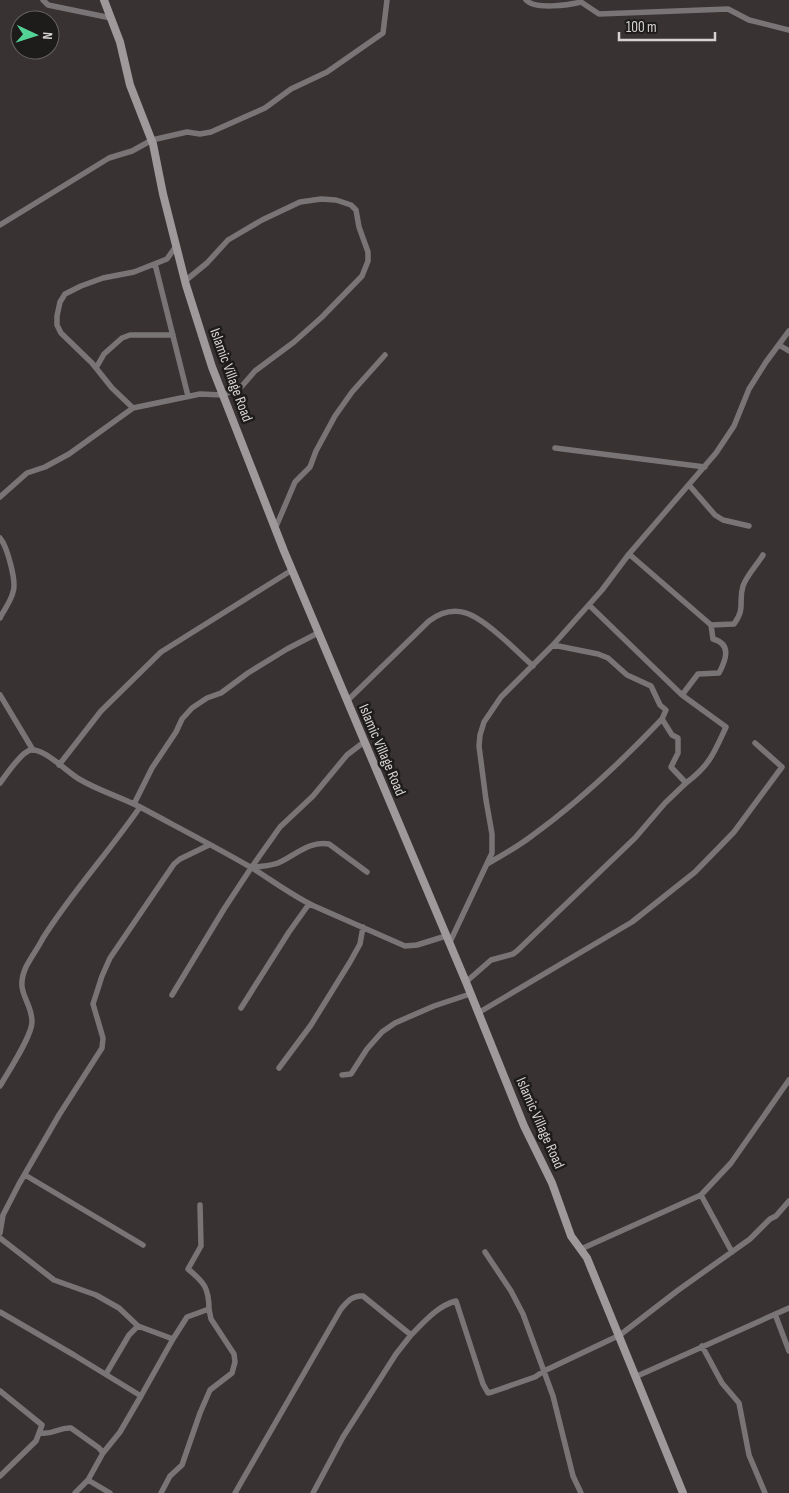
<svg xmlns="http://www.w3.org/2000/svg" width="789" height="1493" viewBox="0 0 789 1493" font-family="'Sofia Sans Condensed',sans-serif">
  <rect width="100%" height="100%" fill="#393233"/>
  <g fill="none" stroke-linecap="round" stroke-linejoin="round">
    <path stroke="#797576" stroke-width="5.5" d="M43 0 48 5 111 18
      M526 0C535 10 569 5 581 2L599 14 728 9 749 20 789 30
      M0 225 109 158 132 151 152 140 187 132 200 134 211 132 265 108 291 89 327 72 383 33 387 0
      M155 264 188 396
      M779 345 789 351
      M96 368 104 354 122 338 130 335H173
      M133 408 112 388 92 363 61 333 57 325V316L60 302 65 294 81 286 103 278 134 272 167 259 176 246
      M555 448 705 467
      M689 485 715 515 723 520 749 526
      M0 497 27 473 45 467 69 454 133 408 200 394 223 395 242 386 255 371 294 342 322 317 362 276 368 261V252L359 227 356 210 351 205 336 200 321 199 300 202 262 220 228 240 207 263 185 281
      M275 529 295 482 310 467 316 451 335 416 352 392 385 355
      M0 538C7 546 17 582 13 592 11 601 4 610 0 618
      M589 605 682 695 698 674 719 673C726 660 732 644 713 639L711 625 629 554
      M711 625 734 624C746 608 738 602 743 586 747 575 757 565 763 555
      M0 695 33 750
      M682 695 726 727C714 753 710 765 686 783
      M347 701 429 621C456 601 476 615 498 634 510 644 521 655 533 666
      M59 765 101 711 161 652 292 570
      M0 783C6 775 22 751 31 750 44 748 67 772 79 779 99 791 121 797 142 808 179 828 216 847 252 868 273 881 293 896 314 906L405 946 417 945 446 936
      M134 804 152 768 176 732 182 719 192 708 207 698 221 693 248 673 287 649 318 633
      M487 864C503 855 519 846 533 835 580 801 622 761 662 719
      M251 868C260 866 270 866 278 863 294 856 310 840 329 844L367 872
      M449 944 492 853V834L486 800 479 746 480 735 484 722 501 697 553 645 602 590 629 554 716 453 734 426 749 389 766 362 789 331
      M466 982 491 960 513 954 517 951 635 838 665 803 686 783 671 767 678 753V738L672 735 662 719 666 710 660 705 651 686 627 675 608 658 598 654 553 645
      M172 995 224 909 251 868 280 827 313 796 347 755 364 742
      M241 1008 289 932 309 904
      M478 1013 632 922 695 872 734 832 782 767 755 743
      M279 1068 311 1025 350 962 360 944 363 927
      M342 1075 351 1074 367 1049 382 1032 395 1023 434 1006 470 994
      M0 1086C8 1072 32 1036 32 1022 32 1000 14 993 26 967 31 957 38 948 43 938 72 892 109 852 140 807
      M25 1175 143 1245
      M701 1195 732 1252
      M0 1233 3 1215 19 1184 59 1115 102 1048 103 1038 93 1004 102 976 110 958 174 864 180 859 209 845
      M0 1238 54 1280 96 1295 119 1308 138 1326 129 1335 106 1374
      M581 1249 701 1195 731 1163 789 1080
      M485 1252 511 1291 523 1314 553 1396 573 1476 581 1493
      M0 1312 74 1355 141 1396 120 1432 103 1453
      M775 1314 789 1351
      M138 1326 173 1339 187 1317 209 1309C209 1288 204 1282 188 1269L201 1246 200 1205
      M702 1346 722 1383 739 1403 749 1455 765 1493
      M635 1377 789 1308
      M0 1391 42 1425 36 1441 0 1476
      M141 1396 173 1339
      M40 1433C54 1435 59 1427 71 1428L99 1448 103 1453 88 1480 75 1493
      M88 1480 110 1493
      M161 1493 170 1476 182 1465 200 1413 210 1390 232 1373 235 1362 234 1354 211 1319 209 1309
      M235 1493 341 1309C347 1302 352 1295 363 1296L411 1335C424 1322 437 1306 456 1301L483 1384 488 1393 492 1392 535 1377 544 1371 620 1335 677 1291 750 1239 770 1219 776 1216 789 1201
      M313 1493 343 1437 396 1354 411 1335"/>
    <path stroke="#9f999b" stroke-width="8" d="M104 0 120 42 130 85 153 144 163 194 186 285 212 367 284 551 466 982 524 1126 552 1183 571 1236 587 1258 683 1493"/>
  </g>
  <g text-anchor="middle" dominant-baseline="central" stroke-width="5" stroke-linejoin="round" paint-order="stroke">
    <g font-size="15" fill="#d6d2d2" stroke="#1e1b1b">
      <text transform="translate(231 375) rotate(70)">Islamic Village Road</text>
      <text transform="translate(382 750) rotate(67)">Islamic Village Road</text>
      <text transform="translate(540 1123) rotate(66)">Islamic Village Road</text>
    </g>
  </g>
  <g transform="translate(35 35) rotate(94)"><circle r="24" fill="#1e1b1b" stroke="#686464"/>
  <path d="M0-4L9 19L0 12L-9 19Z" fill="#54d396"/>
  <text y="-8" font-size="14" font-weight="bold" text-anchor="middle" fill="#d6d2d2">N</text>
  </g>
  <path d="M619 32v8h96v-8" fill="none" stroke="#d6d2d2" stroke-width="2.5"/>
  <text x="626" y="32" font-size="15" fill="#d6d2d2" stroke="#1e1b1b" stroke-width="4" paint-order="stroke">100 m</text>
</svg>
